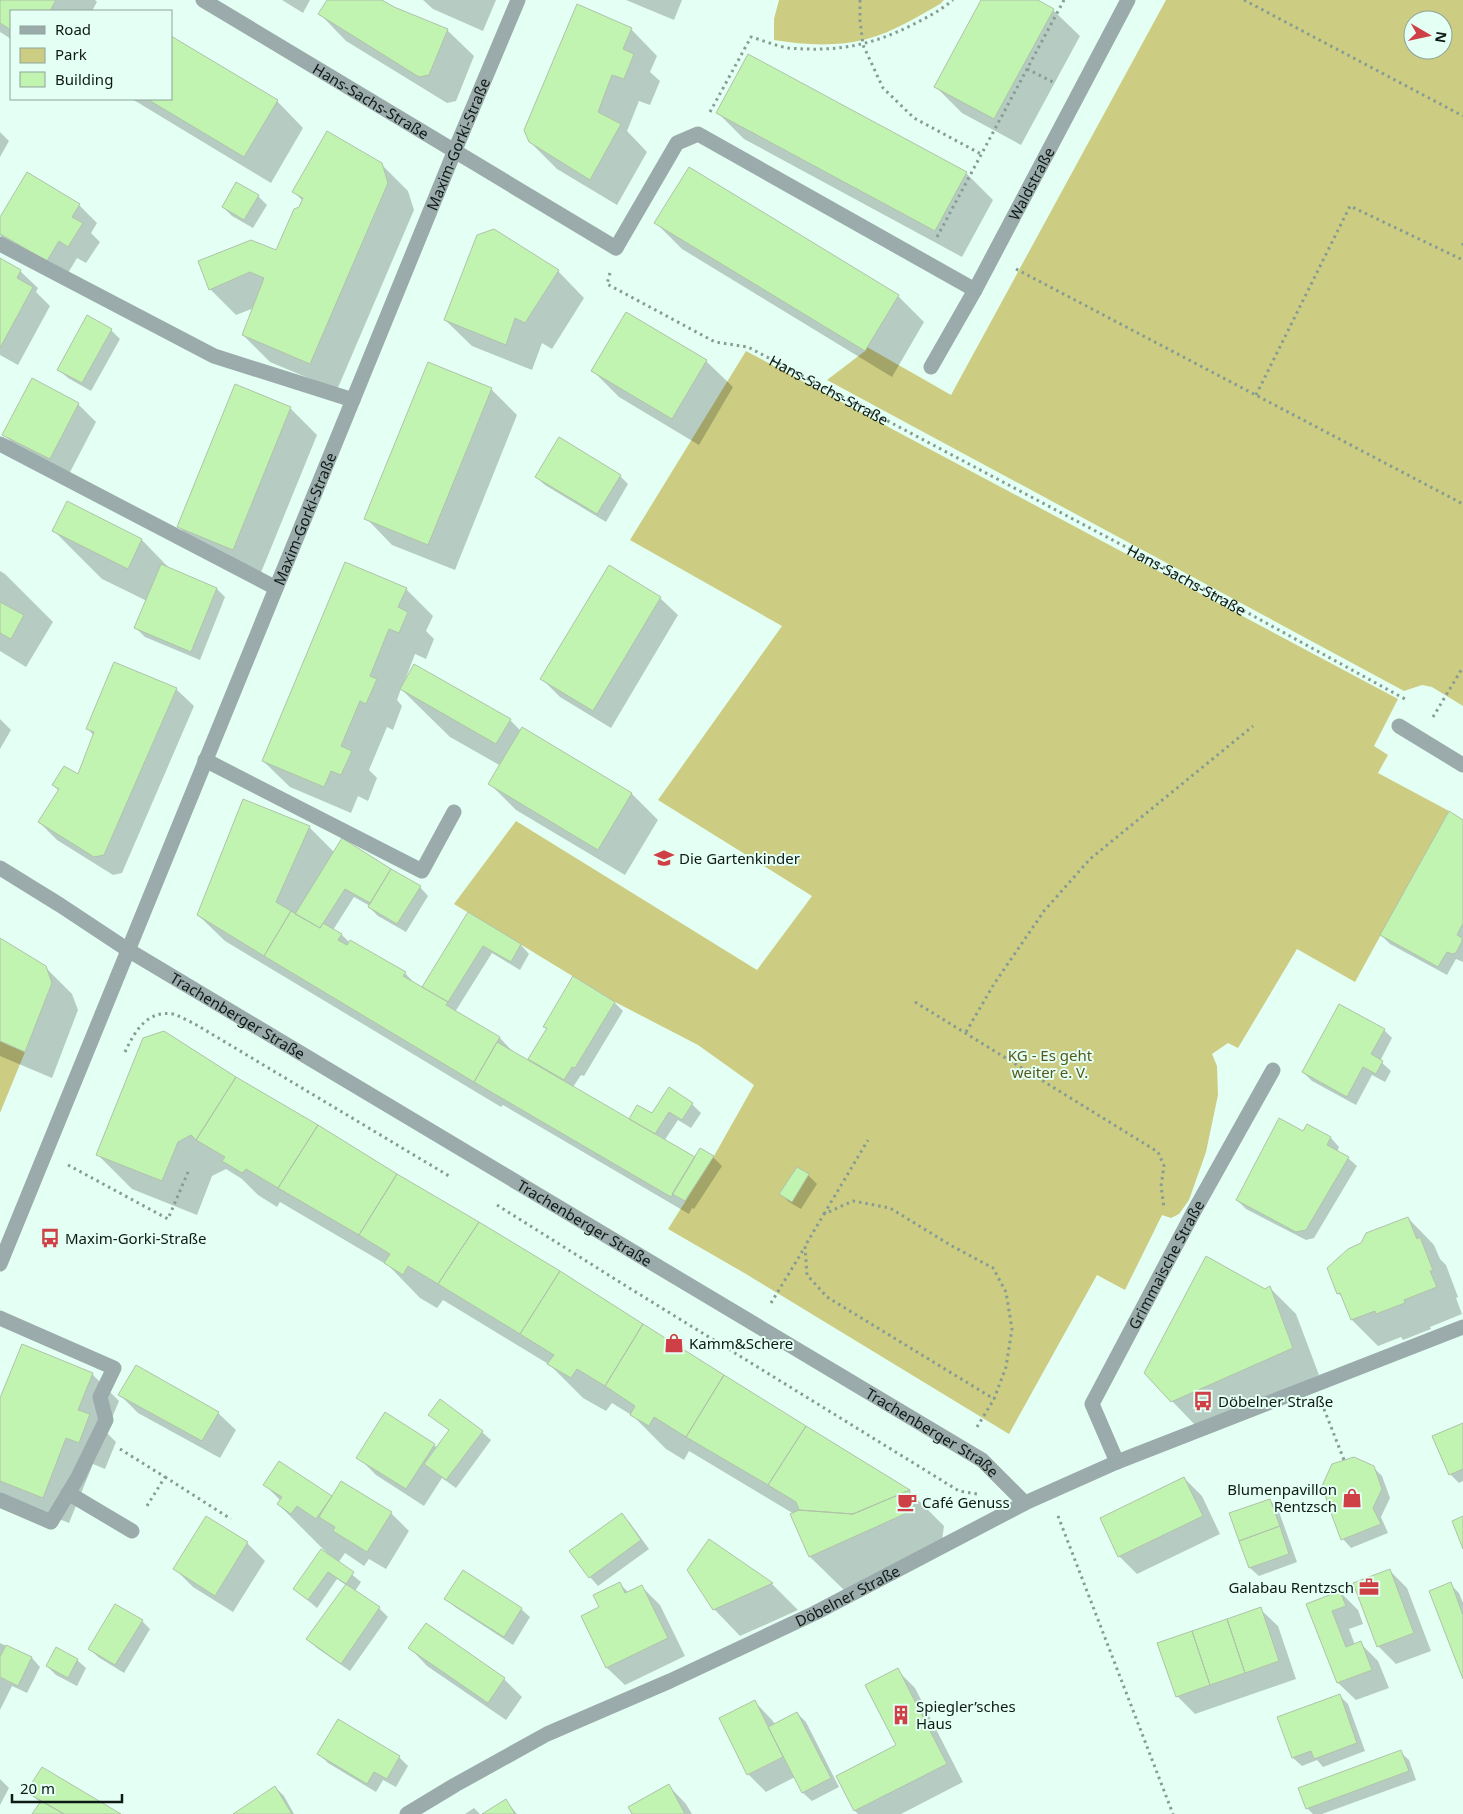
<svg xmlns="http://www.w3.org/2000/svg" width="1463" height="1814" viewBox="0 0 1463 1814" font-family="'Noto Sans',sans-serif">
  <rect width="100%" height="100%" fill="#e4fff3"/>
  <path fill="#cccd83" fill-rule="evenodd" d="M779 0H944L940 4C917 17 893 32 867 39 836 47 805 45 774 40V19Z
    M1166 0H1463V706L1432 687 1422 685 1404 691 827 380 865 351 867 347 951 395ZM1413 20H1443V50H1413Z
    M746 351 1398 699 1374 746 1388 755 1378 773 1449 811 1355 982 1297 949 1238 1048 1228 1043 1212 1054 1217 1066 1218 1095 1206 1152 1189 1200 1179 1214 1171 1218 1162 1215 1125 1290 1097 1275 1009 1434 746 1274 668 1229 714 1156 754 1085 698 1045 615 1002 454 904 516 821 757 970 812 896 658 800 782 626 630 540Z
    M0 1041 25 1052 0 1113Z"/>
  <path fill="#0003" d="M0 0H95L97 2 92 11H11V39L0 32Z
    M282 0H310L303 13Z
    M328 0H380L394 8 447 30 474 56 456 101 447 103 346 41 320 14Z
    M423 0H496L483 31 433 9Z
    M626 0H682L674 20Z
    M982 0H1035L1053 10 1080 36 1021 145 962 113 936 87Z
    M631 29 657 56 650 72 660 81 650 105 639 101 627 131 647 152 617 205 557 169 530 142Z
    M749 55 966 173 993 200 962 257 744 139 718 113Z
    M132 99 277 101 303 128 271 183Z
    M0 132 9 141 0 157Z
    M381 164 408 191 414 210 337 390 270 362 243 335 254 308 236 315 210 289 277 252 303 201 294 192Z
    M258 196 267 205 253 228 232 216 223 207Z
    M79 205 97 223 91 233 100 242 86 263 77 258 65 278 12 247 0 235V220Z
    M656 223 898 296 924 322 892 377 682 249Z
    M0 259 20 271 38 288 36 292 50 306 18 365 0 355Z
    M558 271 584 298 552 349 542 343 532 370 472 346 445 320Z
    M111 330 120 339 91 391 68 378 59 370Z
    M706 361 733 387 699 445 619 397 593 371Z
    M491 389 517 415 455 570 392 545 366 518Z
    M78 404 96 422 68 476 22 452 4 435Z
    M290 408 317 435 260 575 205 553 179 527Z
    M620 476 628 484 606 522 545 485 536 477Z
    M68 503 142 540 171 570 217 589 225 597 200 660 145 637 136 628 147 601 102 579 54 531Z
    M0 571 5 574 53 622 26 667 0 651Z
    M406 589 433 616 426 631 434 639 426 659 415 654 405 680 510 720 521 731 523 729 632 794 658 820 625 875 516 810 490 784 501 766 450 737 401 689 397 700 402 706 393 730 387 727 369 770 377 778 368 801 358 796 351 813 290 787 263 761Z
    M660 598 678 615 611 728 560 697 542 679Z
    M176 689 194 706 122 873 113 875 57 840 39 822 59 791 53 785 79 775 94 736 88 729Z
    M0 719 11 730 0 749Z
    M1463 821V962L1456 959 1447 975 1390 944 1381 935Z
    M309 827 335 853 342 840 420 887 428 896 406 932 378 916 369 907 370 906 354 897 333 930 342 935 350 943 351 942 405 973 417 986 426 991 469 914 521 945 529 954 520 970 492 953 455 1012 500 1038 515 1054 534 1063 530 1059 547 1030 545 1027 574 978 615 1003 623 1011 584 1076 581 1075 573 1087 634 1123 652 1115 692 1104 701 1113 691 1128 678 1120 664 1141 695 1159 713 1157 722 1166 694 1209 692 1208 689 1214 503 1105 501 1107 225 941 198 915Z
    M0 939 45 967 72 994 78 1010 52 1078 0 1056Z
    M1384 1030 1392 1038 1380 1061 1391 1071 1385 1082 1372 1075 1356 1105 1312 1081 1303 1072Z
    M235 1078 909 1491 944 1526 941 1547 845 1591 810 1557 792 1515 794 1514 689 1451 684 1460 666 1449 633 1416 612 1403 606 1411 583 1398 550 1365 443 1300 437 1308 420 1298 389 1266 280 1202 277 1207 258 1195 242 1179 226 1169 212 1176 197 1215 132 1189 98 1155Z
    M1307 1126 1331 1138 1339 1147 1337 1152 1348 1158 1357 1166 1314 1238 1306 1240 1246 1209 1237 1200 1304 1133Z
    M797 1168 808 1175 817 1184 801 1209 789 1202 781 1194Z
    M1408 1218 1434 1245 1440 1259 1446 1265 1458 1297 1456 1298 1462 1314 1430 1327 1431 1329 1403 1340 1401 1337 1378 1346 1352 1320 1344 1299 1338 1293Z
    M1270 1288 1296 1314 1319 1375 1198 1428 1172 1401 1264 1290Z
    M92 1374 119 1401 106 1432 116 1442 105 1469 93 1464 69 1523 0 1495V1401Z
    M120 1395 218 1413 236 1430 220 1458 138 1413Z
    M430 1415 482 1432 491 1440 456 1488 442 1478 424 1506 376 1475 358 1457 434 1445 437 1448 450 1431Z
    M1463 1424V1481L1459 1483 1450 1474Z
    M1373 1467 1382 1476 1390 1498 1381 1517 1388 1533 1351 1548 1343 1539 1334 1510 1330 1507Z
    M1184 1478 1202 1496 1220 1534 1137 1574 1119 1556Z
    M265 1485 331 1497 391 1513 409 1531 386 1569 369 1559 364 1566 345 1553 338 1563 361 1582 355 1591 379 1608 388 1617 350 1671 317 1648 308 1639 346 1585 337 1579 317 1608 294 1589 328 1554 278 1504 281 1501Z
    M1269 1500 1278 1509 1297 1562 1259 1576 1250 1568 1231 1514Z
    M622 1514 630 1523 649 1549 598 1586 590 1577Z
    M709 1541 772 1584 798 1610 740 1636 714 1609Z
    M247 1543 265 1561 233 1612 193 1587 175 1569Z
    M1389 1570 1407 1588 1431 1651 1396 1664 1378 1646Z
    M620 1584 629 1593 642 1587 660 1605 685 1656 625 1685 607 1668 582 1616 601 1608Z
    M1450 1584 1459 1593 1463 1603V1675Z
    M1340 1592 1358 1610 1363 1624 1349 1629 1355 1645 1360 1643 1378 1661 1389 1688 1356 1700 1338 1683 1308 1605Z
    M446 1598 521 1609 530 1617 513 1645 455 1607Z
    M1260 1609 1278 1626 1296 1679 1195 1714 1177 1696Z
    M142 1621 150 1629 124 1673 98 1657 90 1649Z
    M426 1624 504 1679 522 1697 506 1720 427 1666 410 1648Z
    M0 1643 32 1658 40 1667 27 1693 12 1686 0 1710Z
    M77 1660 86 1668 77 1686 56 1675 47 1666Z
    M897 1670 915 1688 963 1782 901 1814H858L855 1811 838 1776 898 1746Z
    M1340 1696 1348 1704 1365 1751 1323 1767 1317 1760 1302 1766 1293 1758Z
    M755 1702 772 1720 775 1724 797 1713 806 1722 839 1787 812 1801 803 1793 795 1777 766 1792 748 1774Z
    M339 1721 399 1757 408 1766 396 1787 383 1780 376 1792 328 1763 319 1754Z
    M1400 1752 1409 1760 1416 1780 1322 1814H1313L1307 1808Z
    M0 1779 9 1788 0 1805Z
    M669 1786 686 1804 692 1814H633Z
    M275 1787 284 1796 294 1814H235Z
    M28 1792 118 1814H34L41 1803Z
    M506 1801 517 1814H485Z
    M474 1808 480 1814H465Z"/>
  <path fill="#c1f3b1" stroke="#b0c3aa" d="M0 0H56L50 11H11V30L0 23Z
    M327 0H382L394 7 448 29 429 75 419 77 318 14Z
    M981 0H1038L1054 9 994 119 934 87Z
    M577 4 632 28 623 49 634 54 624 79 612 75 598 112 621 124 590 180 529 142 524 130Z
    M171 36 278 100 244 157 147 99H171Z
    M748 54 967 172 935 231 716 113Z
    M327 131 382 163 388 183 310 364 242 335 264 278 250 272 209 290 198 261 251 240 276 250 294 209 299 207 303 198 292 192Z
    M689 167 899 295 865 351 654 223Z
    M27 172 80 204 72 217 83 223 68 247 59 241 47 261 0 234V217Z
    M236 182 259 195 244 220 222 207Z
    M494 229 559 270 525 323 515 318 506 345 444 320 477 235Z
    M0 258 21 270 17 278 33 287 0 348Z
    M626 312 707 360 672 419 591 371Z
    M87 315 112 329 82 383 57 370Z
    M428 362 492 388 428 545 364 519Z
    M32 378 79 403 50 459 2 435Z
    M235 384 291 407 233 550 177 527Z
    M559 437 621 475 597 514 535 477Z
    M67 501 142 539 128 569 52 531Z
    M345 562 407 588 398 607 408 612 399 633 389 629 370 676 377 679 366 704 360 701 341 746 352 751 341 775 331 771 324 787 262 761Z
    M161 564 217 588 191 652 134 628Z
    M609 565 661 597 593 711 540 679Z
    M0 602 24 615 11 639 0 633Z
    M114 662 177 688 104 855 94 857 38 822 59 789 52 785 64 766 78 774 94 732 86 729Z
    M414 664 511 719 496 744 400 689Z
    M522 727 632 793 598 850 488 784Z
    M243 799 310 826 276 902 291 911 264 956 197 915Z
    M1449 811 1463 820V923L1457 935 1462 938V941L1456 953 1452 954 1447 952 1438 967 1380 935Z
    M342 838 391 869 370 903 345 889 320 928 295 914Z
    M391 869 421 886 397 924 368 907Z
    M291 911 320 928 323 923 342 934 338 940 347 945 350 940 406 972 403 976 448 1002 446 1005 500 1037 474 1082 264 956Z
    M468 912 521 944 511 962 483 946 448 1002 422 987Z
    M0 938 46 966 52 983 25 1052 0 1041Z
    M573 976 615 1002 575 1068 572 1067 564 1080 528 1059 547 1028 543 1027Z
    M1339 1004 1385 1029 1371 1054 1383 1061 1376 1074 1363 1067 1347 1097 1302 1072Z
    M164 1031 236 1077 196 1140 191 1135 178 1142 162 1181 96 1155 143 1038Z
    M497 1042 695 1157 671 1197 474 1082Z
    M236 1077 318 1125 278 1188 246 1169 242 1173 222 1161 225 1157 196 1140Z
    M669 1087 693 1103 682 1120 669 1112 655 1134 629 1119 637 1105 652 1113Z
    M1279 1118 1303 1131 1307 1124 1331 1137 1327 1145 1349 1157 1306 1230 1296 1232 1236 1200Z
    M318 1125 397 1174 359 1235 278 1188Z
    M700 1148 714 1156 685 1201 672 1194Z
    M797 1167 809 1174 792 1202 779 1194Z
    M397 1174 479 1222 438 1284 408 1266 403 1275 384 1263 390 1254 359 1235Z
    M1408 1217 1417 1239 1420 1237 1433 1270 1430 1271 1437 1287 1404 1300 1405 1303 1376 1314 1375 1311 1351 1320 1340 1293 1337 1294 1327 1268 1348 1249 1361 1243 1366 1233Z
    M479 1222 560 1271 520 1334 438 1284Z
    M1206 1256 1265 1289 1270 1286 1293 1348 1171 1402 1144 1373Z
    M560 1271 643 1324 605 1386 577 1369 571 1378 547 1364 554 1355 520 1334Z
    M643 1324 724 1375 686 1437 654 1417 649 1426 630 1415 635 1406 605 1386Z
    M22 1344 93 1373 78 1410 90 1414 79 1443 66 1438 43 1498 0 1481V1398Z
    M136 1365 219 1412 202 1441 118 1395Z
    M724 1375 806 1426 768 1485 686 1437Z
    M440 1399 483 1431 446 1480 424 1464 449 1430 428 1415Z
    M385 1412 435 1444 406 1489 356 1458Z
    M1463 1423V1469L1449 1475 1432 1436Z
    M806 1426 853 1455 910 1490 853 1514 799 1510 796 1502 768 1485Z
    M1354 1457 1374 1466 1382 1489 1373 1508 1381 1524 1341 1540 1331 1513 1333 1509 1329 1507 1322 1486 1332 1464Z
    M279 1461 332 1496 316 1519 297 1506 291 1514 277 1504 282 1497 263 1485Z
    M1184 1477 1203 1516 1118 1557 1100 1518Z
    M341 1481 392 1512 367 1552 333 1531 335 1527 319 1517Z
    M910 1490 907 1513 809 1557 790 1514 799 1510 853 1514Z
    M1270 1499 1280 1526 1239 1541 1229 1513Z
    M622 1513 641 1540 589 1578 569 1551Z
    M206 1516 248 1542 215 1596 173 1569Z
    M1463 1516V1549L1452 1521Z
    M1280 1526 1289 1554 1249 1568 1239 1541Z
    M709 1539 773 1583 713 1610 687 1570Z
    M321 1549 354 1572 346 1584 328 1572 308 1600 293 1589Z
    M1390 1569 1414 1633 1377 1647 1353 1583Z
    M463 1570 522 1608 504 1637 444 1599Z
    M620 1582 625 1593 642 1585 668 1638 606 1668 581 1616 599 1607 593 1595Z
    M1451 1582 1463 1615V1679L1429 1591Z
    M346 1584 380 1607 341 1664 306 1639Z
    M1340 1591 1346 1606 1332 1611 1346 1647 1361 1641 1372 1670 1337 1683 1306 1604Z
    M115 1604 143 1620 115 1665 88 1649Z
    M1261 1607 1279 1661 1245 1673 1227 1619Z
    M1227 1619 1245 1673 1210 1685 1192 1631Z
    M426 1623 505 1678 488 1703 408 1648Z
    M1192 1631 1210 1685 1176 1697 1157 1643Z
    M6 1645 32 1657 18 1686 0 1677V1657Z
    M56 1647 78 1659 68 1678 46 1666Z
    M898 1668 947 1764 854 1811 836 1776 896 1745 865 1685Z
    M1340 1694 1357 1743 1314 1759 1311 1751 1292 1758 1277 1717Z
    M755 1700 783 1757 747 1775 719 1718Z
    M797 1712 831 1778 802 1793 768 1727Z
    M338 1719 400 1756 387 1779 374 1772 367 1784 317 1754Z
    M1401 1750 1409 1771 1306 1809 1298 1788Z
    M42 1767 121 1814H64L26 1792Z
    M669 1784 685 1814H632L628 1807Z
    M275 1786 292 1814H233Z
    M506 1799 515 1814H482Z
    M41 1801 64 1814H32Z"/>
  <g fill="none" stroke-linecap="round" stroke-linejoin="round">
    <g stroke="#879c93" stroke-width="3" stroke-dasharray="2.5 4" stroke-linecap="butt">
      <path d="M860 0V20L863 45 883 88 914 118 981 154"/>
      <path d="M1244 0 1463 116"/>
      <path d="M1027 69 1055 83"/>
      <path d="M710 112 751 37C762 40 776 46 788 48 836 52 871 46 914 24 928 17 941 10 953 0"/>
      <path d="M937 237 1064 0"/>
      <path d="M1463 243V247"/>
      <path d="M1016 269 1463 504"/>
      <path id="s1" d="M610 273 607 284 715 342 748 347 1173 572 1405 699"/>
      <path d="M1256 395 1350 206 1463 260"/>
      <path d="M1433 717 1463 667"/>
      <path d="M915 1002 1158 1152 1164 1166 1161 1186 1164 1208"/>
      <path d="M966 1032 994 984 1044 911 1090 859 1253 726"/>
      <path d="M125 1052C135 1031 147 1010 173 1014 180 1016 188 1021 195 1024L449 1176"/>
      <path d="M68 1165 168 1219 188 1172"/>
      <path d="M497 1205 626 1286 959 1491 977 1494"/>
      <path d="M824 1214 868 1140"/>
      <path d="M771 1303 805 1247"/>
      <path d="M1324 1409 1344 1460"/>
      <path d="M977 1427 994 1399 1006 1367 1012 1329 1006 1292 993 1268 952 1246 890 1208 853 1201 824 1214 805 1246 807 1275 827 1297 994 1399"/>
      <path d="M120 1449 165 1477 145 1509"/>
      <path d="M165 1477 231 1519"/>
      <path d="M1058 1516 1173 1814"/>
    </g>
    <path stroke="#9babab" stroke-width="15" d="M0 244 214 356 353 400
      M616 248 677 143 698 134 975 290
      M0 444 276 588
      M205 760 422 871 454 812
      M0 1318 114 1368 100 1397 106 1420 78 1477 51 1522 0 1500
      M68 1493 132 1531"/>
    <g stroke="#9babab" stroke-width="15">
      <path id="s2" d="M203 0 616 248"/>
      <path id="s3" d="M931 367 975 290 1128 0"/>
      <path d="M1399 726 1463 765"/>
      <path id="s4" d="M128 950 982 1460 1025 1503"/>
      <path id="s5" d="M1117 1462 1092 1404 1193 1213 1273 1070"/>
      <path id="s6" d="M407 1814 455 1785 547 1734 670 1681 815 1613 1025 1503 1117 1462 1463 1327"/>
    </g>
    <g stroke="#9babab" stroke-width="15">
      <path d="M0 868 60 905 128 950"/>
      <path id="s7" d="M0 1264 455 150 518 0"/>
    </g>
  </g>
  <defs>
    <symbol id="school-bare" viewBox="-9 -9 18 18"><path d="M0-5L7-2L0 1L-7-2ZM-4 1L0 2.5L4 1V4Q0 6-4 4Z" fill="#cf3f46" stroke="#e4fff3" stroke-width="2.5" paint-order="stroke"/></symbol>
    <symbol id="bus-bare" viewBox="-9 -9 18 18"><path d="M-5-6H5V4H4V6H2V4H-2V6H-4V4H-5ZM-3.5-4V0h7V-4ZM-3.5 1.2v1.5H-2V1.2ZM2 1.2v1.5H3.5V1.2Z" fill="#cf3f46" stroke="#e4fff3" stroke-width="2.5" paint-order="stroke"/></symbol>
    <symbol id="shop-bare" viewBox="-9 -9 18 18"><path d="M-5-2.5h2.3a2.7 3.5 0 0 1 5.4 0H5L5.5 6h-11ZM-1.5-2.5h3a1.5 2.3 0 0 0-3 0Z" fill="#cf3f46" stroke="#e4fff3" stroke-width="2.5" paint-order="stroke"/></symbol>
    <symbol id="cafe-bare" viewBox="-9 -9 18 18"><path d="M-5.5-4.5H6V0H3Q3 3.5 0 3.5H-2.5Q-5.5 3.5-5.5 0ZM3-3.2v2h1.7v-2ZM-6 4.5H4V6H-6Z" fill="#cf3f46" stroke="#e4fff3" stroke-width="2.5" paint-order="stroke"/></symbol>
    <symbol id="office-bare" viewBox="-9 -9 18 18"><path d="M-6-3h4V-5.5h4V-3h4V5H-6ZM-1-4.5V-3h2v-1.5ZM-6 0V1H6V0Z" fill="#cf3f46" stroke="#e4fff3" stroke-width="2.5" paint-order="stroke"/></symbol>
    <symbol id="building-bare" viewBox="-9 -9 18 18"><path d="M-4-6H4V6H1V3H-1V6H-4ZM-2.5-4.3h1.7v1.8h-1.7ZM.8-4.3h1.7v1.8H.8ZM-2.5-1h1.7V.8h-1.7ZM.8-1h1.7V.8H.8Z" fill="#cf3f46" stroke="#e4fff3" stroke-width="2.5" paint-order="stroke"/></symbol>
  </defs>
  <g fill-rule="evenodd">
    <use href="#school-bare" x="650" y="844" width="28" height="28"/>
    <use href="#bus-bare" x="36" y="1224" width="28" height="28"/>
    <use href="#shop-bare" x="660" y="1329" width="28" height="28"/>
    <use href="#bus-bare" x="1189" y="1387" width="28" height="28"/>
    <use href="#shop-bare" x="1338" y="1484" width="28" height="28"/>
    <use href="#cafe-bare" x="893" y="1488" width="28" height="28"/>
    <use href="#office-bare" x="1355" y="1573" width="28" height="28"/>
    <use href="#building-bare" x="887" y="1701" width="28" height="28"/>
  </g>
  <g text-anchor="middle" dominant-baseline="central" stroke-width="4" stroke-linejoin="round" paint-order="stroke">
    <g font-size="15" fill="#0e1a15" stroke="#e4fff3">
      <text stroke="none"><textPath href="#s2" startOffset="196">Hans-Sachs-Straße</textPath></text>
      <text stroke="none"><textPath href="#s7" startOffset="1210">Maxim-Gorki-Straße</textPath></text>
      <text stroke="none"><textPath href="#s3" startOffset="209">Waldstraße</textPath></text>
      <text stroke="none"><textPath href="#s1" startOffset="259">Hans-Sachs-Straße</textPath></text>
      <text stroke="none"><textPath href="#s7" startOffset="805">Maxim-Gorki-Straße</textPath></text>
      <text stroke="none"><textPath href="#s1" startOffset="664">Hans-Sachs-Straße</textPath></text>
      <text stroke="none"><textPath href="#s4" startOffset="128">Trachenberger Straße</textPath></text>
      <text stroke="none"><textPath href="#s4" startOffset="532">Trachenberger Straße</textPath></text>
      <text stroke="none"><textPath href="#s5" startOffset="221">Grimmaische Straße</textPath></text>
      <text stroke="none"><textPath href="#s4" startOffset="938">Trachenberger Straße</textPath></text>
      <text stroke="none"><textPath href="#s6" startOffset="492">Döbelner Straße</textPath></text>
    </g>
    <g font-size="15" fill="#0e1a15" stroke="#e4fff3" text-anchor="start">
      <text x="679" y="858">Die Gartenkinder</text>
      <text x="65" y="1238">Maxim-Gorki-Straße</text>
      <text x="689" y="1343">Kamm&amp;Schere</text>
      <text x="1218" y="1401">Döbelner Straße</text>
      <text x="1337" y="1489" text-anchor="end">Blumenpavillon<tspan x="1337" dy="17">Rentzsch</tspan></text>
      <text x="922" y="1502">Café Genuss</text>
      <text x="1354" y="1587" text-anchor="end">Galabau Rentzsch</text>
      <text x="916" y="1706">Spiegler’sches<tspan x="916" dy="17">Haus</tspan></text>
    </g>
    <g font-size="15" fill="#57571d" stroke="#e4fff3">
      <text x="1050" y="1055">KG - Es geht<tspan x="1050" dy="17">weiter e. V.</tspan></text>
    </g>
  </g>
  <rect x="10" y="10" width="162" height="90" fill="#e4fff3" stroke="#8ea39a"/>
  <rect x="20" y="26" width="25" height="8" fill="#9babab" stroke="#8ea39a"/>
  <text x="55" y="35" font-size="15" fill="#0e1a15">Road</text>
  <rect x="20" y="48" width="25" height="15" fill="#cccd83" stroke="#8ea39a"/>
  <text x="55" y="60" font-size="15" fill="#0e1a15">Park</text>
  <rect x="20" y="72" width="25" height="15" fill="#c1f3b1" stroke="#8ea39a"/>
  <text x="55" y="85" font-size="15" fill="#0e1a15">Building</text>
  <g transform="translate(1428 35) rotate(99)"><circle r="24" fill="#e4fff3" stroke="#8ea39a"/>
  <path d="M0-4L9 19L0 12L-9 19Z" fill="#cf3f46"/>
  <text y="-8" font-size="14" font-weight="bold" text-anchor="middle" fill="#0e1a15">N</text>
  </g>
  <path d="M12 1794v8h110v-8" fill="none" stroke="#0e1a15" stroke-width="2.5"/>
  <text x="20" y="1794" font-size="15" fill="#0e1a15" stroke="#e4fff3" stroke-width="4" paint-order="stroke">20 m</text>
</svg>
